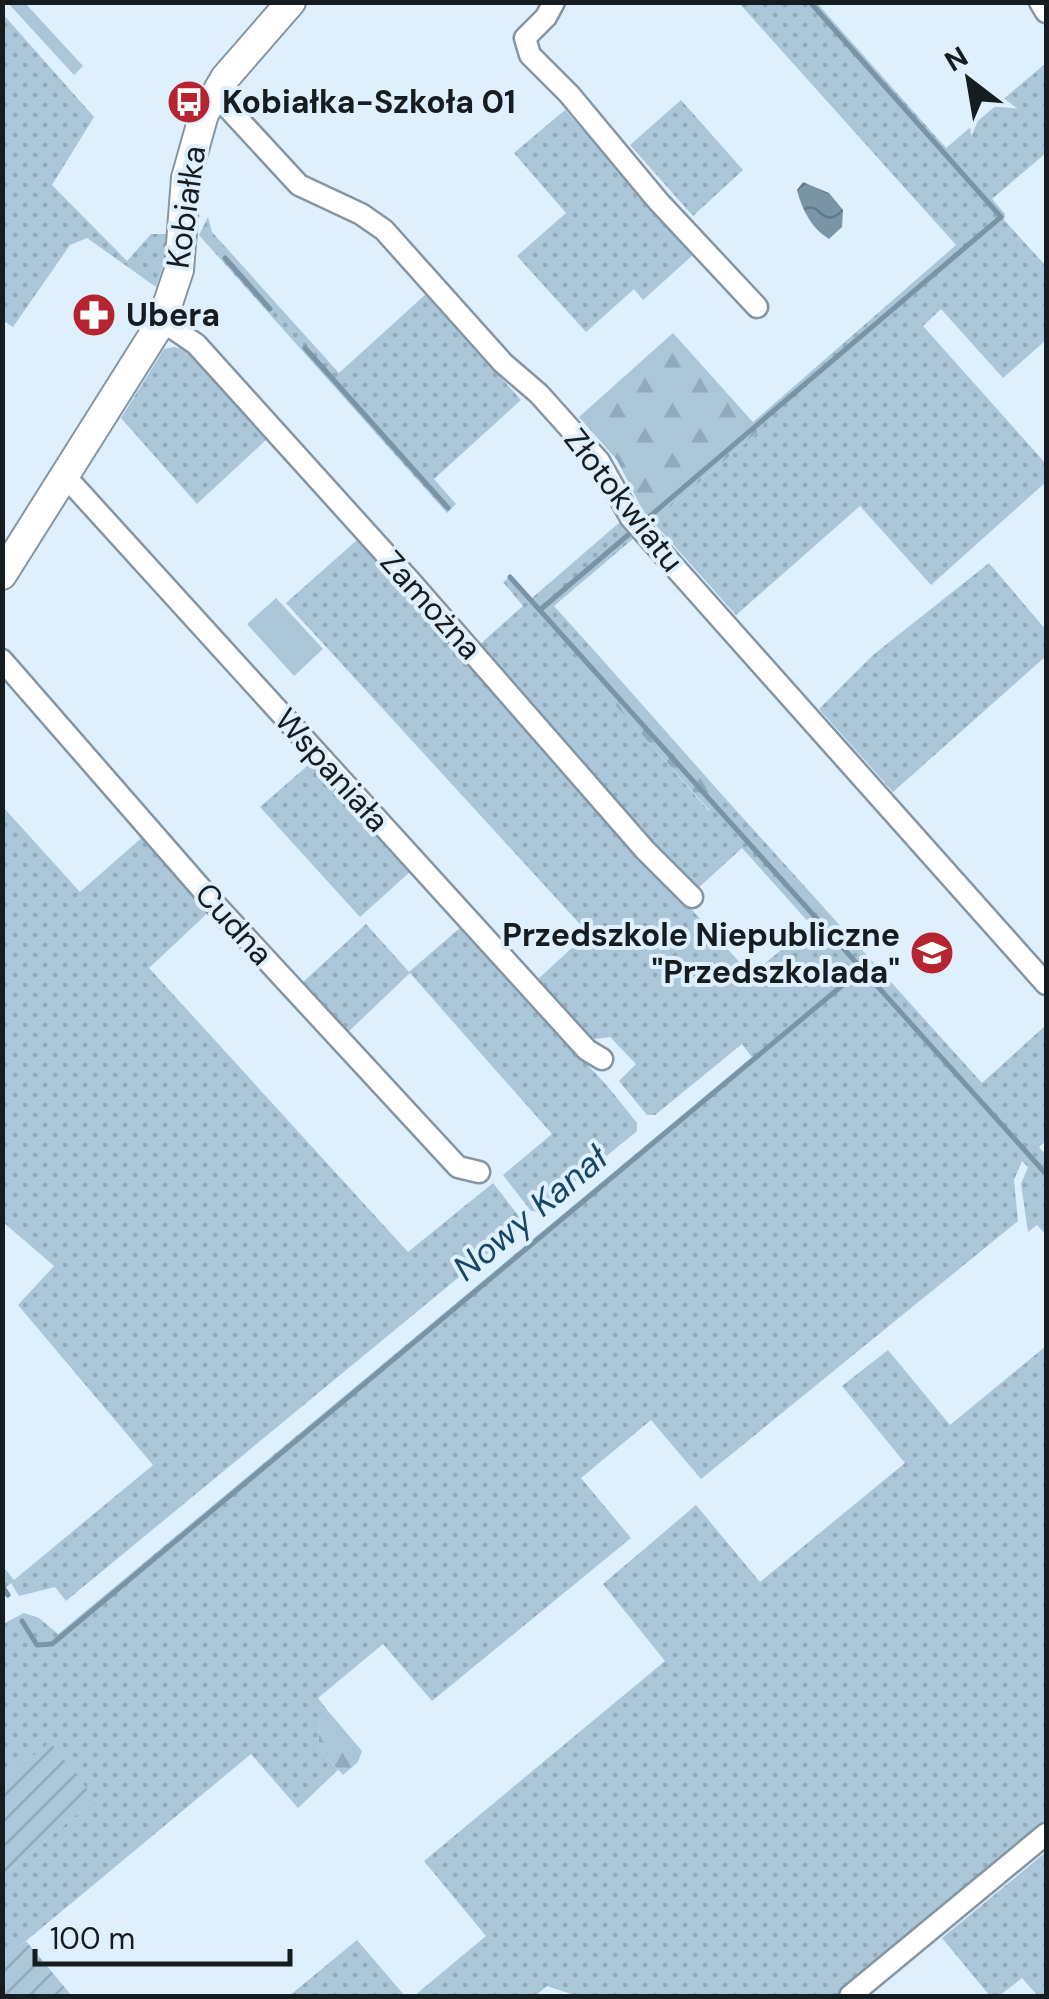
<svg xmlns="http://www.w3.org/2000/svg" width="1049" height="1999" viewBox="0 0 1049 1999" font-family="'DM Sans',sans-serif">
  <defs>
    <pattern id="grass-dots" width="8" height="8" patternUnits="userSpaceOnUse" patternTransform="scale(2.5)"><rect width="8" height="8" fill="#abc5d9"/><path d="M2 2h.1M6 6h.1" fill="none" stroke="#92a9ba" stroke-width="1.8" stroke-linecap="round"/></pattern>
    <pattern id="forest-firs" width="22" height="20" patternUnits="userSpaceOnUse" patternTransform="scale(2.5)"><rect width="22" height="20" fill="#abc5d9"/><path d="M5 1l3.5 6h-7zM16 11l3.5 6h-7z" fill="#92a9ba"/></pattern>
    <pattern id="garden-furrows" width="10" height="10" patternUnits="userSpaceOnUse" patternTransform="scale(2.5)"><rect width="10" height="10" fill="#abc5d9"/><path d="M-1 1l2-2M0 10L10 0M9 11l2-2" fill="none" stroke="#92a9ba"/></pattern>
    <pattern id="water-waves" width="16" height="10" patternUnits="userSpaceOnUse" patternTransform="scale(2.5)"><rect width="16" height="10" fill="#7a94a7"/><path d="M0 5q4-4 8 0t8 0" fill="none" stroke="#637888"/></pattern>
  </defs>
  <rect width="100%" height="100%" fill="#def0fe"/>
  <path fill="url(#grass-dots)" d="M739 3H817L946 148 1046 63V153L992 199 1005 214 1004 220 1046 266V340L1003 378 941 309 923 326 1046 464V482L931 585 860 506 736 615 653 522 759 431 753 422 956 245Z
    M2 13 94 117 52 185 127 261 151 234H167L165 260 156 287 87 238 70 245 13 327 2 320Z
    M681 100 743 170 693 216 630 145Z
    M565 110 694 254 643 300 634 289 586 332 517 256 566 213 514 153Z
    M208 217 212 232 339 373 426 294 521 400 434 479 456 504 447 513 199 235Z
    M174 347 188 350 266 440 197 504 121 418 164 349Z
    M620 522 634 538 554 606 592 648 578 662 709 811 724 797 982 1083 1046 1025V1141L1039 1147 1043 1152 1046 1150V1235L1037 1225 1028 1232 1021 1184 1028 1167 1022 1161 1014 1180 1018 1221 701 1479 651 1420 581 1478 631 1538 432 1701 383 1644 318 1698 328 1711 320 1722 318 1748 338 1770 298 1808 251 1754 3 1960V1876L95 1799 3 1781V1624L24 1613 39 1618 58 1634 752 1057 742 1044 655 1115H647L619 1081 636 1064 610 1037 589 1040 536 981 588 933 286 603 357 540 751 975 811 925 742 848 696 890 617 812 621 806 478 646 523 606 503 582 511 576 532 598Z
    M989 563 1046 630V656L893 792 819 709 873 655Z
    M313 761 411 871 360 917 260 807Z
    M4 808 80 892 146 834 213 908 149 968 408 1252 493 1183 521 1219V1226L66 1601 55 1587 19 1596 11 1583 3 1590 2 1565 14 1580 153 1465 18 1305 54 1266 3 1222Z
    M366 924 409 972 461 927 609 1088 637 1123V1131L538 1212 531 1211 503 1175 552 1134 410 973 346 1034 300 985Z
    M1046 1346V1824L836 1996H577L547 1986 535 1996H414L486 1936 424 1861 665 1661 603 1584 696 1505 760 1582 905 1463 842 1386 888 1350 950 1425Z
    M1046 1852V1996H1038L1022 1978 999 1996H990L942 1938Z
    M357 1940 405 1996H289Z"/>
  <path fill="url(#forest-firs)" d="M673 333 760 430 653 522 643 511 617 460 579 417Z
    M592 648 724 797 710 811 577 662Z
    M328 1711 362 1751 358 1762 343 1775 318 1748 320 1722Z"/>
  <path fill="url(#garden-furrows)" d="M50 1742 95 1799 3 1876V1781Z
    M26 1941 72 1996H3V1960Z"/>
  <path fill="#abc5d9" d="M8 3H25L83 66 74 75Z
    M276 598 323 649 294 676 247 624Z"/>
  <path fill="url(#water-waves)" d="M803 182 829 193 843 210 842 227 829 239C812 229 802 210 797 190Z"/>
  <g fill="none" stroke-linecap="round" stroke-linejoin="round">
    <path stroke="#7a94a7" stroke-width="5" d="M225 258 270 309
      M305 348 448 508
      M643 522 1001 217 810 2
      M510 577 1046 1174
      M540 610 635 529
      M2 1586 8 1595
      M22 1621 37 1645 52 1644 862 969"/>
    <defs>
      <path id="street" d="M554 2 546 17 525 38 530 55 569 94 658 201 757 307
        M1040 2 1046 12
        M215 94 299 185 361 214 384 230 503 363 539 394 599 461 631 518 1046 984
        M162 321 196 344 410 581 645 850 692 897
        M65 476 587 1050 602 1059
        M2 660 213 902 458 1167 479 1172
        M850 1996 1046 1834"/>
      <path id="secondary" d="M2 575 162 321 179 270 186 178 204 114 225 78 291 2"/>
    </defs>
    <use href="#street" stroke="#8596a2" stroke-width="25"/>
    <use href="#secondary" stroke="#8596a2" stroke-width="32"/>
    <use href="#street" stroke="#fff" stroke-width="20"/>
    <use href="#secondary" stroke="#fff" stroke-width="28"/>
  </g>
  <defs>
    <symbol id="bus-disc" viewBox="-11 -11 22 22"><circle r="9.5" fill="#b6252f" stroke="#def0fe"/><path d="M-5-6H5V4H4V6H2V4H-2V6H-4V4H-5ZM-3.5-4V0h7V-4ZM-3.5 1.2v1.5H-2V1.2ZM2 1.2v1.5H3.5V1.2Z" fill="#fff"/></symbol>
    <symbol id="pharmacy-disc" viewBox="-11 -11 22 22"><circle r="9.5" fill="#b6252f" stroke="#def0fe"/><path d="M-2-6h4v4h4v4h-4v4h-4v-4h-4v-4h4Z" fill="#fff"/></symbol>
    <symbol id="school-disc" viewBox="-11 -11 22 22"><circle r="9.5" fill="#b6252f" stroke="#def0fe"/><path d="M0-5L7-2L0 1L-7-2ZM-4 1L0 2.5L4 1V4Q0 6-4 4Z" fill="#fff"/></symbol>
  </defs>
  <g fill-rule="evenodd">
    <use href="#bus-disc" x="164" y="77" width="50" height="50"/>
    <use href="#pharmacy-disc" x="69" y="290" width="50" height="50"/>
    <use href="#school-disc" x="907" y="928" width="50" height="50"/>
  </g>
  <g text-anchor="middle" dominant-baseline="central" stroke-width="8" stroke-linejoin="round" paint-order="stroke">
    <g font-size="32" font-weight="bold" fill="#161d21" stroke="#def0fe" text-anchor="start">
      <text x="222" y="102">Kobiałka-Szkoła 01</text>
      <text x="126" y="315">Ubera</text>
      <text x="900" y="935" text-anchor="end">Przedszkole Niepubliczne<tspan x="900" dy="37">"Przedszkolada"</tspan></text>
    </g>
    <g font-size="32" fill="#161d21" stroke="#def0fe">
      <text transform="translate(186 207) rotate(-82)">Kobiałka</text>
      <text transform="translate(624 500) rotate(52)">Złotokwiatu</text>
      <text transform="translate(431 605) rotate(48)">Zamożna</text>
      <text transform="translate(332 770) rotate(48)">Wspaniała</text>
      <text transform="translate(234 924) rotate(48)">Cudna</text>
    </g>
    <g font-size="35" font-style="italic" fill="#184765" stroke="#def0fe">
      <text transform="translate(530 1213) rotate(-40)">Nowy Kanał</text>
    </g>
  </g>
  <rect width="1049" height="1999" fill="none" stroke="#161d21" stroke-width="10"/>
  <g transform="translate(969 80) rotate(329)" stroke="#def0fe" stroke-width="8" paint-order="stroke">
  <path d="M0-8L18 38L0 25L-18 38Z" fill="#161d21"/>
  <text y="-15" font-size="28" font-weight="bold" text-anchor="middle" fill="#161d21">N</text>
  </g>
  <path d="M35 1949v15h255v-15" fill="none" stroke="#161d21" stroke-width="5"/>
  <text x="50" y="1949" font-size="30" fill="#161d21" stroke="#def0fe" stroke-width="8" paint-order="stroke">100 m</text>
</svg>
